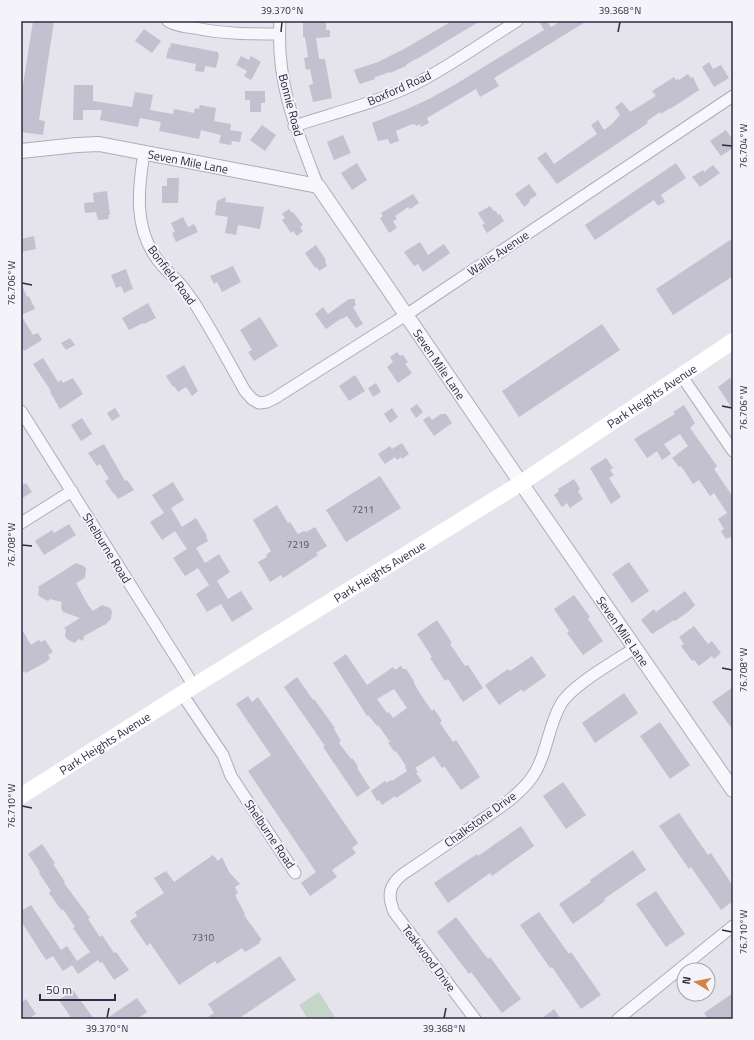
<svg xmlns="http://www.w3.org/2000/svg" width="754" height="1040" viewBox="0 0 754 1040" font-family="'Titillium Web',sans-serif">
  <rect width="100%" height="100%" fill="#e5e3ec"/>
  <path fill="#c4d6ca" d="M319 992 336 1019H308L299 1005Z"/>
  <path fill="#c3c0cf" fill-rule="evenodd" d="M33 21H54L39 120 45 121 43 135 21 132V98Z
    M303 21H326V30H330V37L316 38 319 59H325L332 98 313 102 309 85 313 84 310 69 306 70 304 58 308 57 305 37H303Z
    M452 21H480L422 56 412 61 406 65V66L390 73V72L375 77V79L360 84 359 83 354 70 378 62 404 49Z
    M539 21H547L551 27 561 21H587L494 78 499 86 480 97 476 89 427 118 429 123 421 127 420 124 416 126 415 124 412 125V124L396 131 399 141 390 144 388 139 378 141 372 123 407 109 429 99 456 84 544 30Z
    M144 29 161 41 152 53 135 41Z
    M171 43 218 52V54L219 55 216 68 205 66 204 72 195 71 196 64 166 58 169 47 170 48Z
    M241 56 249 60 251 56 261 62 251 80 244 76 247 71 236 65Z
    M709 62 713 69 721 65 729 78 714 87 702 67Z
    M688 74 691 78 693 77 699 90 670 109V108L661 114 660 112 647 121 648 123 557 184 537 158 546 152 554 164 597 134 591 125 598 120 604 130 612 124 620 115 615 107 622 102 630 112 656 96 652 91 674 77 676 80 678 79 679 80Z
    M74 85H93V101L132 107 135 92 153 95 150 110 173 114 174 109 194 113 195 108 199 109 200 105 216 108 214 121 231 124 230 130 242 132 240 142 232 141 231 145 219 143 221 135 201 130 199 139 159 131 161 122 140 118 138 127 100 120 102 110H83V120H73Z
    M245 91H265V103H261V112H250V100H245Z
    M262 125 276 135 265 151 250 140Z
    M726 130 733 140V148L721 156 710 141Z
    M343 135 351 153 334 160 327 142Z
    M357 163 367 180 352 190 341 173Z
    M676 163 686 178 661 195 665 202 658 206 654 200 595 240 585 225Z
    M713 165 720 173 700 187 692 177 703 170 704 172Z
    M167 178H179L178 203H162V186H167Z
    M529 184 537 195 529 200 530 202 524 207 515 194Z
    M107 191 110 215H108L109 219 98 220 96 212 85 213 84 203 94 202 93 193Z
    M413 194 419 203 410 209 408 207 395 216 397 219 393 221 397 228 389 233 380 218 383 216 381 213Z
    M226 197 225 202 264 207 260 229 238 225 236 235 225 233 228 217 215 215 217 201Z
    M490 206 494 211H496L498 215 500 214 504 221 487 233 482 225 485 224 478 213Z
    M289 209 292 213 293 212 303 225 300 227 303 231 297 236 293 231 291 233 282 220 285 218 282 214Z
    M183 217 188 227 194 224 198 232 176 242 172 233 175 232 171 223Z
    M34 236 36 249 21 252V239Z
    M733 238V276L673 315 656 289Z
    M420 242 428 255 444 244 450 253 423 272 418 264 414 266 404 252Z
    M316 245 326 260 325 262 327 266 319 271 317 267 315 268 305 253Z
    M233 266 241 282 222 292 217 282 214 284 210 276Z
    M126 269 133 289 124 293 121 286 116 288 111 275Z
    M21 283 27 297 29 296 35 309 21 315Z
    M349 299H355V303L356 305 353 307 363 324 356 328 347 316 342 319V318L326 329 315 314 323 307 328 314Z
    M148 303 156 318 144 324 143 323 129 330 122 318Z
    M21 315 33 335 38 333 42 340 24 351 21 345Z
    M260 317 278 346 254 361 248 352 252 350 240 330Z
    M602 324 620 350 519 417 502 391Z
    M70 338 75 345 66 350 61 343Z
    M397 352 400 356 403 355 408 362 405 364 412 373 398 383 387 367 393 362 390 357Z
    M43 358 58 382 61 380 63 383 73 378 83 394 60 409 50 392 51 391 33 364Z
    M184 365 198 391 192 396 186 387 178 392 174 386 173 387 166 376Z
    M355 375 365 391 349 401 339 386Z
    M730 378 733 382V410L718 387Z
    M376 383 381 392 373 397 368 388Z
    M417 404 423 412 416 418 410 409Z
    M684 405 695 423 690 428 717 466 714 469 733 497V542L730 537 726 539 721 531 724 529 718 519 727 513 714 493 710 496 699 480 693 484 681 466 679 467 672 458 688 446 680 434 664 444 671 454 662 460 657 451 647 458 634 439 675 414 673 412Z
    M115 408 120 416 112 421 107 413Z
    M392 408 398 417 390 423 384 414Z
    M441 414H446L452 423 434 436 423 420 429 416 432 420Z
    M82 418 92 434 81 441 71 425Z
    M402 443 409 454 402 459 401 457 397 460 395 457 385 464 378 454 390 446 392 449Z
    M104 444 125 481 127 480 134 490 118 499 114 493H113L105 481 109 479 100 464 97 466 88 453Z
    M606 458 613 468 610 470 614 475 609 478 621 497 611 504 590 468Z
    M380 476 401 508 346 542 326 510Z
    M574 479 580 489 578 491 583 499 570 508 567 503 562 507 554 495 559 491 558 489Z
    M173 482 184 500 171 508 182 527 196 518 207 536 206 537 208 541 196 548 205 563 219 554 230 572 217 581 228 599 241 591 253 609 232 622 221 604 207 612 196 594 209 585 198 568 185 576 173 558 187 549 175 531 162 540 150 522 164 513 152 495Z
    M26 483 32 492 21 499V486Z
    M277 505 288 523 290 522 298 534 304 531 306 532 315 527 327 546 316 553 318 555 283 578 281 575 270 582 258 562 267 557 266 555 271 551 253 520Z
    M69 524 76 535 44 555 35 541 52 530 54 533Z
    M629 562 649 591 632 603 612 574Z
    M76 563 84 566 86 569 85 578 76 583 88 605 93 611 102 605 110 608 112 611 111 619 106 624 84 636 83 641 79 639 74 643 67 639 65 636 66 630 64 628 80 618 63 612 61 608 62 602 50 599 48 601 40 597 38 594 39 589 38 587Z
    M685 591 695 605 688 612 675 621 674 620 652 634 641 620 654 609 656 612Z
    M574 595 590 617 588 619 603 641 583 655 567 633 569 631 554 609Z
    M437 620 452 643 450 644 465 666 468 665 483 688 463 702 448 679 445 681 430 658 432 657 417 634Z
    M694 626 708 644 712 641 721 653 714 659 712 656 699 666 694 660 692 661 681 646 684 644 679 637Z
    M21 628 31 645 39 640 41 642 45 640 53 652 48 655 50 658 46 662 26 673 24 671 21 673Z
    M346 654 367 685 393 667 395 670 401 666 403 669H406L414 681V683L421 695 432 711 434 709 442 721 440 723 453 742 456 740 480 777 461 790 444 766 442 768 434 756 415 768 418 772 416 773 422 781 396 798 395 796 382 805 379 800 377 801 371 791 385 781 386 783 391 780 392 781 407 771 405 767 406 766 396 751 395 752 388 743 390 742 378 725 377 726 368 715 367 716 333 663ZM394 689 407 708 393 718 389 712 387 713 377 699Z
    M532 656 546 676 523 692 522 689 499 705 485 685 508 669 510 671Z
    M297 677 313 700 314 699 335 728 334 729 341 741 339 743 351 759 352 758 355 762 358 767 357 768 370 788 357 797 323 747 325 746 284 687Z
    M733 687V730L712 702Z
    M624 693 638 713 595 743 582 723Z
    M248 696 252 702 258 697 358 843 352 848 356 853 332 870 337 877 310 896 301 883 316 872 248 771 271 755 236 704Z
    M660 722 690 765 670 779 640 736Z
    M563 782 586 815 566 829 543 796Z
    M679 813 708 855 711 853 733 886V901L721 910 691 867 689 869 659 826Z
    M521 826 534 846 492 876 490 873 448 903 434 883 477 854 478 856Z
    M42 844 55 863 53 864 65 882 64 883 90 918 88 919 100 937 102 935 114 953 116 952 129 970 114 980 102 962 100 963 98 960 78 974 72 965 63 971 53 956 46 960 21 921V911L31 905 61 950 67 946 77 961 90 952 73 928 75 927 63 909 62 911 49 893 51 891 39 873 40 872 28 854Z
    M633 850 646 870 604 899 605 901 573 924 559 904 591 882 590 880Z
    M213 855 218 861 222 857 229 872 240 884 235 887 238 893 235 895 245 914 244 915 262 940 259 941 260 943 245 952 242 948 217 964 215 961 179 985 150 943 147 946 130 921 137 916 135 912 164 893 154 878 166 871 174 882Z
    M656 891 685 934 666 947 636 904Z
    M539 912 569 954 571 952 601 995 581 1009 552 967 550 968 520 925Z
    M456 917 488 959 490 957 521 999 502 1013 471 972 469 974 437 932Z
    M280 956 296 980 238 1019H205L214 1013 208 1004Z
    M73 990 86 1008 94 1019H72L59 1000Z
    M733 993V1019H708L704 1013Z
    M137 998 147 1012 137 1019H106Z
    M26 999 36 1014 28 1019H21V1003Z
    M554 1009 561 1019H541Z"/>
  <g fill="none" stroke-linecap="round" stroke-linejoin="round">
    <defs>
      <path id="minor" d="M168 21C176 26 186 27 195 28 223 34 251 34 279 34
        M280 21C276 84 296 129 318 186
        M294 126C334 113 375 103 413 85 449 67 483 42 517 21
        M144 153C138 189 134 228 157 259 164 269 174 277 182 286 186 291 189 296 193 301 212 330 228 361 245 391L252 399 259 403 267 402 275 398 406 315 733 96
        M681 375 733 451
        M21 411 194 686
        M21 523 72 491
        M182 694 223 755 231 776 295 873
        M475 1019 394 912C387 895 389 885 403 874 427 858 450 842 473 826 493 812 515 799 530 780 547 758 547 728 561 704 571 686 615 661 635 648
        M618 1019 733 926"/>
      <g id="tertiary">
        <path id="s1" d="M21 151 77 145 99 144 318 186 521 483 733 790"/>
      </g>
    </defs>
    <use href="#minor" stroke="#afacba" stroke-width="13"/>
    <use href="#tertiary" stroke="#afacba" stroke-width="16"/>
    <use href="#minor" stroke="#f7f6fa" stroke-width="11"/>
    <use href="#tertiary" stroke="#f7f6fa" stroke-width="14"/>
    <path stroke="#fff" stroke-width="16" id="s2" d="M21 796 194 686 521 483 733 341"/>
  </g>
  <path fill="none" stroke="#302a45" stroke-width="1.5" d="M281 32 282 22M618 32 620 22M722 145 732 146M22 283 32 285M722 406 732 408M22 545 32 546M722 668 732 670M22 806 32 808M722 930 732 932M107 1018 109 1008M444 1018 446 1008"/>
  <g text-anchor="middle" dominant-baseline="central" stroke-width="4" stroke-linejoin="round" paint-order="stroke">
    <g font-size="10" fill="#555068">
      <text x="363" y="509">7211</text>
      <text x="298" y="544">7219</text>
      <text x="203" y="937">7310</text>
    </g>
    <g font-size="12" fill="#302a45" stroke="#f4f3f9">
      <text transform="translate(399 88) rotate(-24)">Boxford Road</text>
      <text transform="translate(291 105) rotate(75)">Bonnie Road</text>
      <text stroke="none"><textPath href="#s1" startOffset="169">Seven Mile Lane</textPath></text>
      <text transform="translate(498 253) rotate(-34)">Wallis Avenue</text>
      <text transform="translate(172 275) rotate(53)">Bonfield Road</text>
      <text stroke="none"><textPath href="#s1" startOffset="517">Seven Mile Lane</textPath></text>
      <text stroke="none"><textPath href="#s2" startOffset="747">Park Heights Avenue</textPath></text>
      <text transform="translate(107 548) rotate(58)">Shelburne Road</text>
      <text stroke="none"><textPath href="#s2" startOffset="423">Park Heights Avenue</textPath></text>
      <text stroke="none"><textPath href="#s1" startOffset="841">Seven Mile Lane</textPath></text>
      <text stroke="none"><textPath href="#s2" startOffset="99">Park Heights Avenue</textPath></text>
      <text transform="translate(480 819) rotate(-36)">Chalkstone Drive</text>
      <text transform="translate(270 834) rotate(56)">Shelburne Road</text>
      <text transform="translate(429 958) rotate(53)">Teakwood Drive</text>
    </g>
  </g>
  <rect width="754" height="1040" fill="none" stroke="#f4f3f9" stroke-width="44"/>
  <g transform="translate(696 982) rotate(280)"><circle r="19" fill="#f4f3f9" stroke="#a6a3b1"/>
  <path d="M0-3L7 15L0 10L-7 15Z" fill="#d48345"/>
  <text y="-6" font-size="11" font-weight="bold" text-anchor="middle" fill="#302a45">N</text>
  </g>
  <path d="M40 994v6h75v-6" fill="none" stroke="#302a45" stroke-width="2"/>
  <text x="46" y="994" font-size="12" fill="#302a45" stroke="#f4f3f9" stroke-width="3" paint-order="stroke">50 m</text>
  <rect x="22" y="22" width="710" height="996" fill="none" stroke="#302a45" stroke-width="1.5"/>
  <g font-size="10" text-anchor="middle" fill="#302a45">
    <text x="282" y="14">39.370°N</text>
    <text x="620" y="14">39.368°N</text>
    <text transform="translate(743 146) rotate(-90)" y="4">76.704°W</text>
    <text transform="translate(11 283) rotate(-90)" y="4">76.706°W</text>
    <text transform="translate(743 408) rotate(-90)" y="4">76.706°W</text>
    <text transform="translate(11 545) rotate(-90)" y="4">76.708°W</text>
    <text transform="translate(743 670) rotate(-90)" y="4">76.708°W</text>
    <text transform="translate(11 806) rotate(-90)" y="4">76.710°W</text>
    <text transform="translate(743 932) rotate(-90)" y="4">76.710°W</text>
    <text x="107" y="1032">39.370°N</text>
    <text x="444" y="1032">39.368°N</text>
  </g>
</svg>
